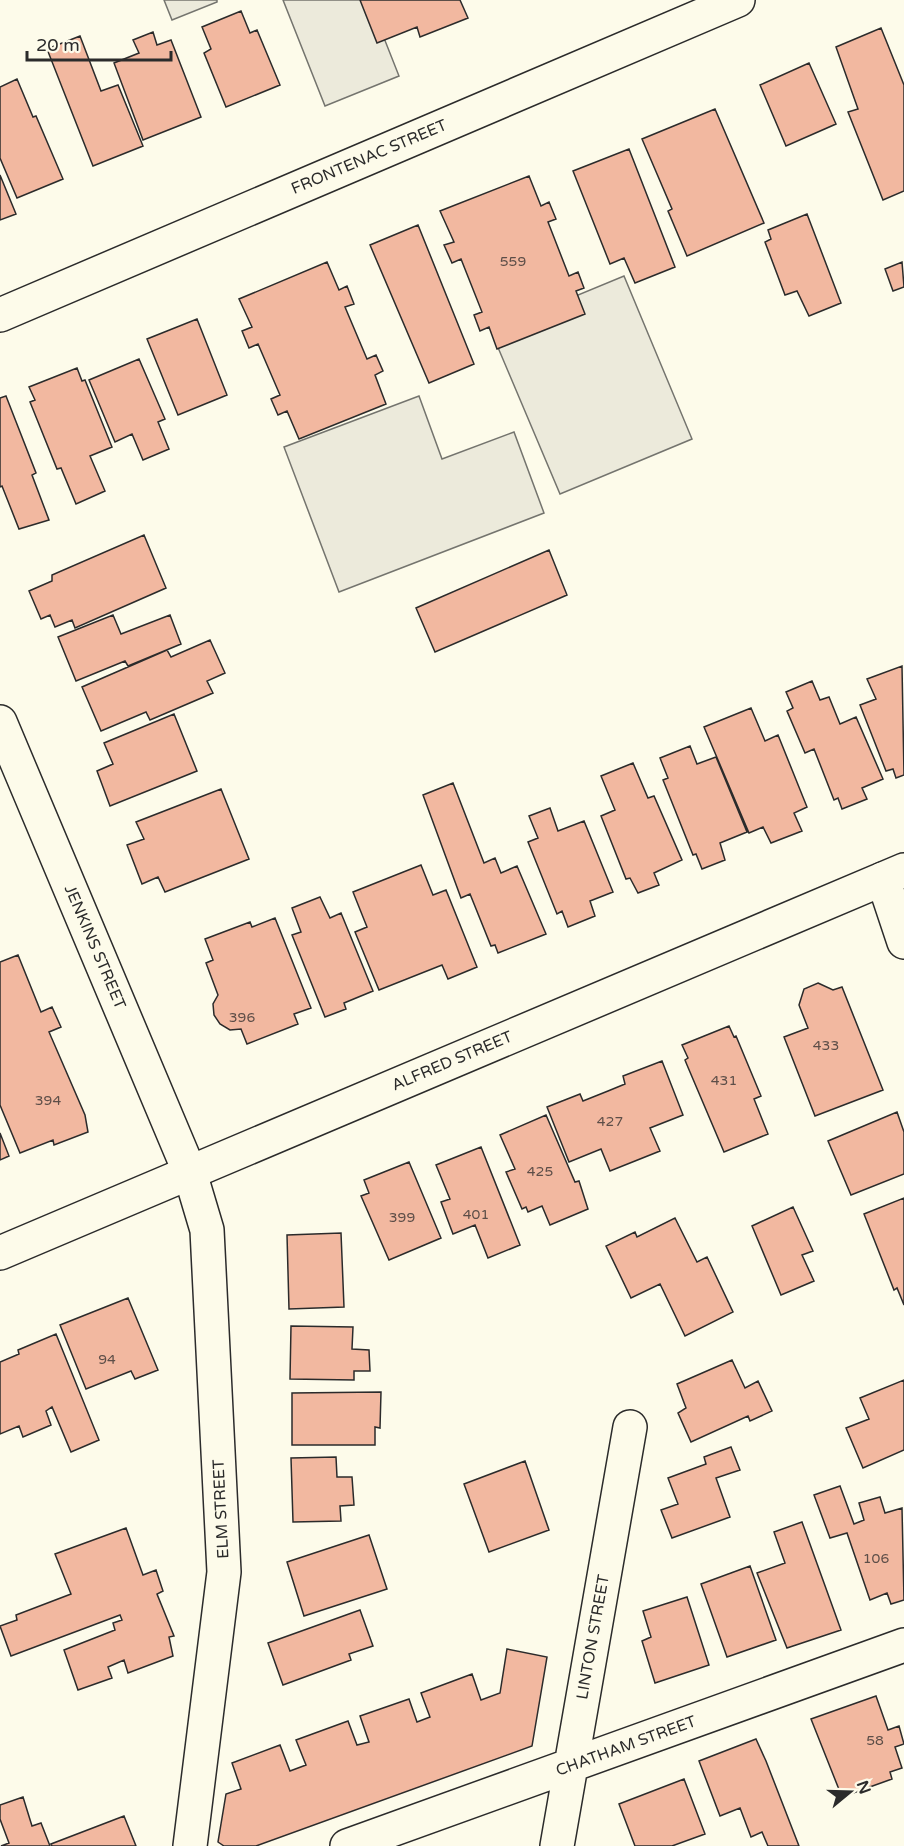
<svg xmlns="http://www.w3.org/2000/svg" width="904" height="1846" viewBox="0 0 904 1846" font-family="'Varela Round',sans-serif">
  <rect width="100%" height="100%" fill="#fdfbea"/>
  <path fill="#eceadb" stroke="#74746e" stroke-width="1.5" d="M164 0H217V2L172 20Z
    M283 0H369L399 76 325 106Z
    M624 276 692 439 560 494 491 331Z
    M419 396 442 459 514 432 544 513 339 592 284 447Z"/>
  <path fill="#f2b8a0" stroke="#2b2b2b" stroke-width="1.5" d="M360 0H460L468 18 420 37 417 27 377 43Z
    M241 11 250 33 257 30 280 85 226 107 204 53 211 49 202 27Z
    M881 28 904 85V191L883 200 848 112 858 109 836 47Z
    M153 32 157 45 171 40 201 117 143 140 114 63 139 53 133 40Z
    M80 36 101 91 118 85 143 146 93 166 47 49Z
    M809 63 836 124 786 146 760 85Z
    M17 79 33 117 36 116 63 179 17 198 0 158V87Z
    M715 109 764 223 687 256 668 211 672 209 642 139Z
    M629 149 675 267 635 283 624 258 610 264 573 171Z
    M0 175 16 214 0 220Z
    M529 176 541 206 549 202 556 219 548 222 569 276 578 272 584 288 576 291 585 314 497 349 489 327 480 331 474 315 482 312 461 259 452 263 444 245 454 242 440 211Z
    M807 214 841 303 809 316 797 291 785 295 765 242 771 239 768 230Z
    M418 225 474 364 429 383 370 245Z
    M327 262 339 290 347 286 354 304 345 307 367 359 376 355 383 371 375 375 386 404 299 439 287 411 278 415 271 399 280 395 258 344 249 348 242 331 252 327 239 299Z
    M902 262 904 287 893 291 885 269Z
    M197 319 227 395 178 415 147 339Z
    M139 359 165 419 158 422 169 449 143 460 132 434 115 442 89 380Z
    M77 368 82 381 85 380 112 447 90 456 105 491 76 504 61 468 57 469 30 402 35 400 29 387Z
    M6 396 36 473 32 475 49 520 19 529 2 486 0 487V398Z
    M144 535 166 588 75 628 72 620 55 627 50 615 41 619 29 591 52 581V575Z
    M549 550 567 595 435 652 416 608Z
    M113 615 121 634 170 615 181 644 128 666 125 661 76 681 58 637Z
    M210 640 225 673 207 681 213 693 150 720 146 712 101 731 82 687 167 650 171 657Z
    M902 666 904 775 896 778 893 769 886 771 860 705 876 699 867 679Z
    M812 681 820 700 829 697 840 724 856 717 883 779 862 788 867 799 842 809 838 798 834 800 814 749 805 753 787 711 793 708 786 692Z
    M751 708 765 741 778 735 807 807 794 813 802 831 771 843 763 827 749 833 704 727Z
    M174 714 197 771 110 806 97 771 113 764 104 743Z
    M690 746 697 764 716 757 747 832 720 843 725 860 702 869 696 854 693 855 663 780 668 778 660 758Z
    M633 763 648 798 654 796 682 860 654 873 659 885 638 893 630 878 626 879 601 816 615 810 601 776Z
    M453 783 484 863 495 858 501 873 517 866 546 934 498 953 495 945 491 946 470 894 461 898 423 795Z
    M221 789 249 859 165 892 158 877 142 884 127 845 144 839 136 822Z
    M550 808 558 831 584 821 613 892 590 901 595 916 568 927 562 911 557 914 528 842 538 838 529 816Z
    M421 865 433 895 446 890 477 967 448 979 442 965 379 990 355 932 367 927 353 892Z
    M320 897 330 918 341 913 373 991 344 1003 346 1009 325 1017 292 935 301 932 292 908Z
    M275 918 311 1008 294 1014 298 1024 247 1044 241 1029 230 1030 220 1024 214 1015 213 1004 218 995 206 963 213 960 205 939 250 922 252 927Z
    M18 955 41 1012 52 1007 61 1027 49 1032 85 1115 88 1132 54 1145 53 1140 20 1153 0 1105V962Z
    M818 983 833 990 842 987 883 1090 815 1116 784 1037 808 1028 799 1005 804 989Z
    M729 1026 734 1037 736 1036 761 1096 754 1099 768 1134 724 1152 687 1065 685 1060 688 1058 682 1045Z
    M662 1061 683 1115 650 1128 660 1151 610 1171 601 1149 569 1162 547 1107 580 1094 583 1101 608 1091 625 1084 623 1076Z
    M897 1112 904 1132V1174L851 1195 828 1141Z
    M546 1115 575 1182 579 1181 588 1209 550 1225 542 1206 528 1212 526 1207 522 1209 506 1172 515 1169 500 1135Z
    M0 1133 9 1156 0 1160Z
    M481 1147 520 1245 488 1258 475 1225 453 1234 441 1202 450 1199 436 1165Z
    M409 1162 441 1238 389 1260 361 1196 369 1193 364 1180Z
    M904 1198V1305L897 1288 894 1290 864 1214Z
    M793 1207 813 1251 802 1255 814 1281 781 1295 752 1226Z
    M675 1218 697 1262 707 1257 733 1312 685 1336 660 1284 631 1298 606 1246 635 1232 637 1237Z
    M341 1233 344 1307 289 1309 287 1235Z
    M128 1298 158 1370 135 1379 131 1371 86 1389 60 1325Z
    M291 1326 353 1327 352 1349 369 1350 370 1371H354V1380L290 1379Z
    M56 1334 99 1440 71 1452 52 1407 46 1411 51 1425 23 1437 19 1426 0 1434V1362L19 1354 18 1350Z
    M732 1360 745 1388 758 1381 772 1411 750 1421 748 1416 691 1442 678 1413 686 1408 677 1384Z
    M904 1380V1450L863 1468 846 1428 869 1419 860 1398Z
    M381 1392 380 1428 375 1427V1445H292V1393Z
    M731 1447 740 1470 716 1478 730 1517 672 1538 661 1510 678 1504 668 1478 706 1464 704 1457Z
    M336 1457 337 1477H352L354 1505 340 1506 341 1521 293 1522 291 1458Z
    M525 1461 549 1530 489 1552 464 1484Z
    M840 1486 854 1524 864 1520 859 1503 880 1497 885 1513 902 1508 904 1600 891 1604 887 1593 870 1600 847 1533 830 1538 814 1495Z
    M802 1522 841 1630 787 1648 757 1573 785 1563 774 1532Z
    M126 1528 143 1575 156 1570 163 1591 157 1594 174 1636 169 1637 173 1656 128 1673 124 1660 108 1667 112 1678 78 1690 64 1650 115 1630 113 1623 122 1620 120 1615 11 1656 0 1626 17 1620 16 1615 71 1594 55 1554Z
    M369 1535 387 1589 304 1616 287 1562Z
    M750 1566 776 1640 727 1657 701 1584Z
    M687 1597 709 1665 655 1683 642 1641 651 1637 643 1611Z
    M360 1610 373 1646 349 1654 351 1660 283 1685 268 1643Z
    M507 1649 547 1657 532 1746 256 1846H224L218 1842 226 1794 241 1789 232 1763 280 1745 290 1771 306 1765 296 1740 348 1721 357 1745 369 1742 360 1716 409 1699 417 1722 430 1717 421 1693 472 1674 481 1700 500 1693Z
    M876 1696 888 1730 899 1726 904 1744 895 1747 902 1768 890 1772 892 1779 842 1797 811 1719Z
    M756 1739 766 1761 799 1846H768L762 1832 751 1837 740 1808 720 1816 699 1761Z
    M684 1779 705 1834 672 1846H635L619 1804Z
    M23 1797 32 1826 41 1823 50 1846H1L9 1843 0 1819V1805Z
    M124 1816 136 1846H52L51 1844Z"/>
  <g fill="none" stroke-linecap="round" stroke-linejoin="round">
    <defs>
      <path id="street" d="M0 315 738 0
        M0 722 190 1173 207 1230 224 1572 190 1846
        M883 879 904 942
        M347 1846 904 1645
        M557 1846 630 1427"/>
      <path id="secondary" d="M0 1253 904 870"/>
    </defs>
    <use href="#street" stroke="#2b2b2b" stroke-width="36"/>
    <use href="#secondary" stroke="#2b2b2b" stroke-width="36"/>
    <use href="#street" stroke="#fdfbea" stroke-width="33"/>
    <use href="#secondary" stroke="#fdfbea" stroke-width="33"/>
  </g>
  <g text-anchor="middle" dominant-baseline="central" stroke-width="4.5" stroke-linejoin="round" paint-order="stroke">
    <g font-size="14" fill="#5d4e48">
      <text x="513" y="261">559</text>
      <text x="242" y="1017">396</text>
      <text x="826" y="1045">433</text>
      <text x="724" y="1080">431</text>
      <text x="48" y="1100">394</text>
      <text x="610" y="1121">427</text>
      <text x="540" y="1171">425</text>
      <text x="476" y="1214">401</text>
      <text x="402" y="1217">399</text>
      <text x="107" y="1359">94</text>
      <text x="876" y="1558">106</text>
      <text x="875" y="1740">58</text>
    </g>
    <g font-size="16" fill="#2b2b2b" stroke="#fdfbea">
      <text transform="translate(369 157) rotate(-23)">FRONTENAC STREET</text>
      <text transform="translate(95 947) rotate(67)">JENKINS STREET</text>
      <text transform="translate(452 1061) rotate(-23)">ALFRED STREET</text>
      <text transform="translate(221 1509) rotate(-93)">ELM STREET</text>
      <text transform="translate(593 1637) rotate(-80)">LINTON STREET</text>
      <text transform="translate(626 1746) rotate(-20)">CHATHAM STREET</text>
    </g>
  </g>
  <g transform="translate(850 1792) rotate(71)" stroke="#fdfbea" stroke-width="4.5" paint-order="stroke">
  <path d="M0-4.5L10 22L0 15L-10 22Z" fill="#2b2b2b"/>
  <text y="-9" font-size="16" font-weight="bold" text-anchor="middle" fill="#2b2b2b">N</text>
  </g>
  <path d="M27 51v9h144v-9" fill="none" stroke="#2b2b2b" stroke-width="3"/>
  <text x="36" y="51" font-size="18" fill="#2b2b2b" stroke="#fdfbea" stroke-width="4.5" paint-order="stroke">20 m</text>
</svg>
